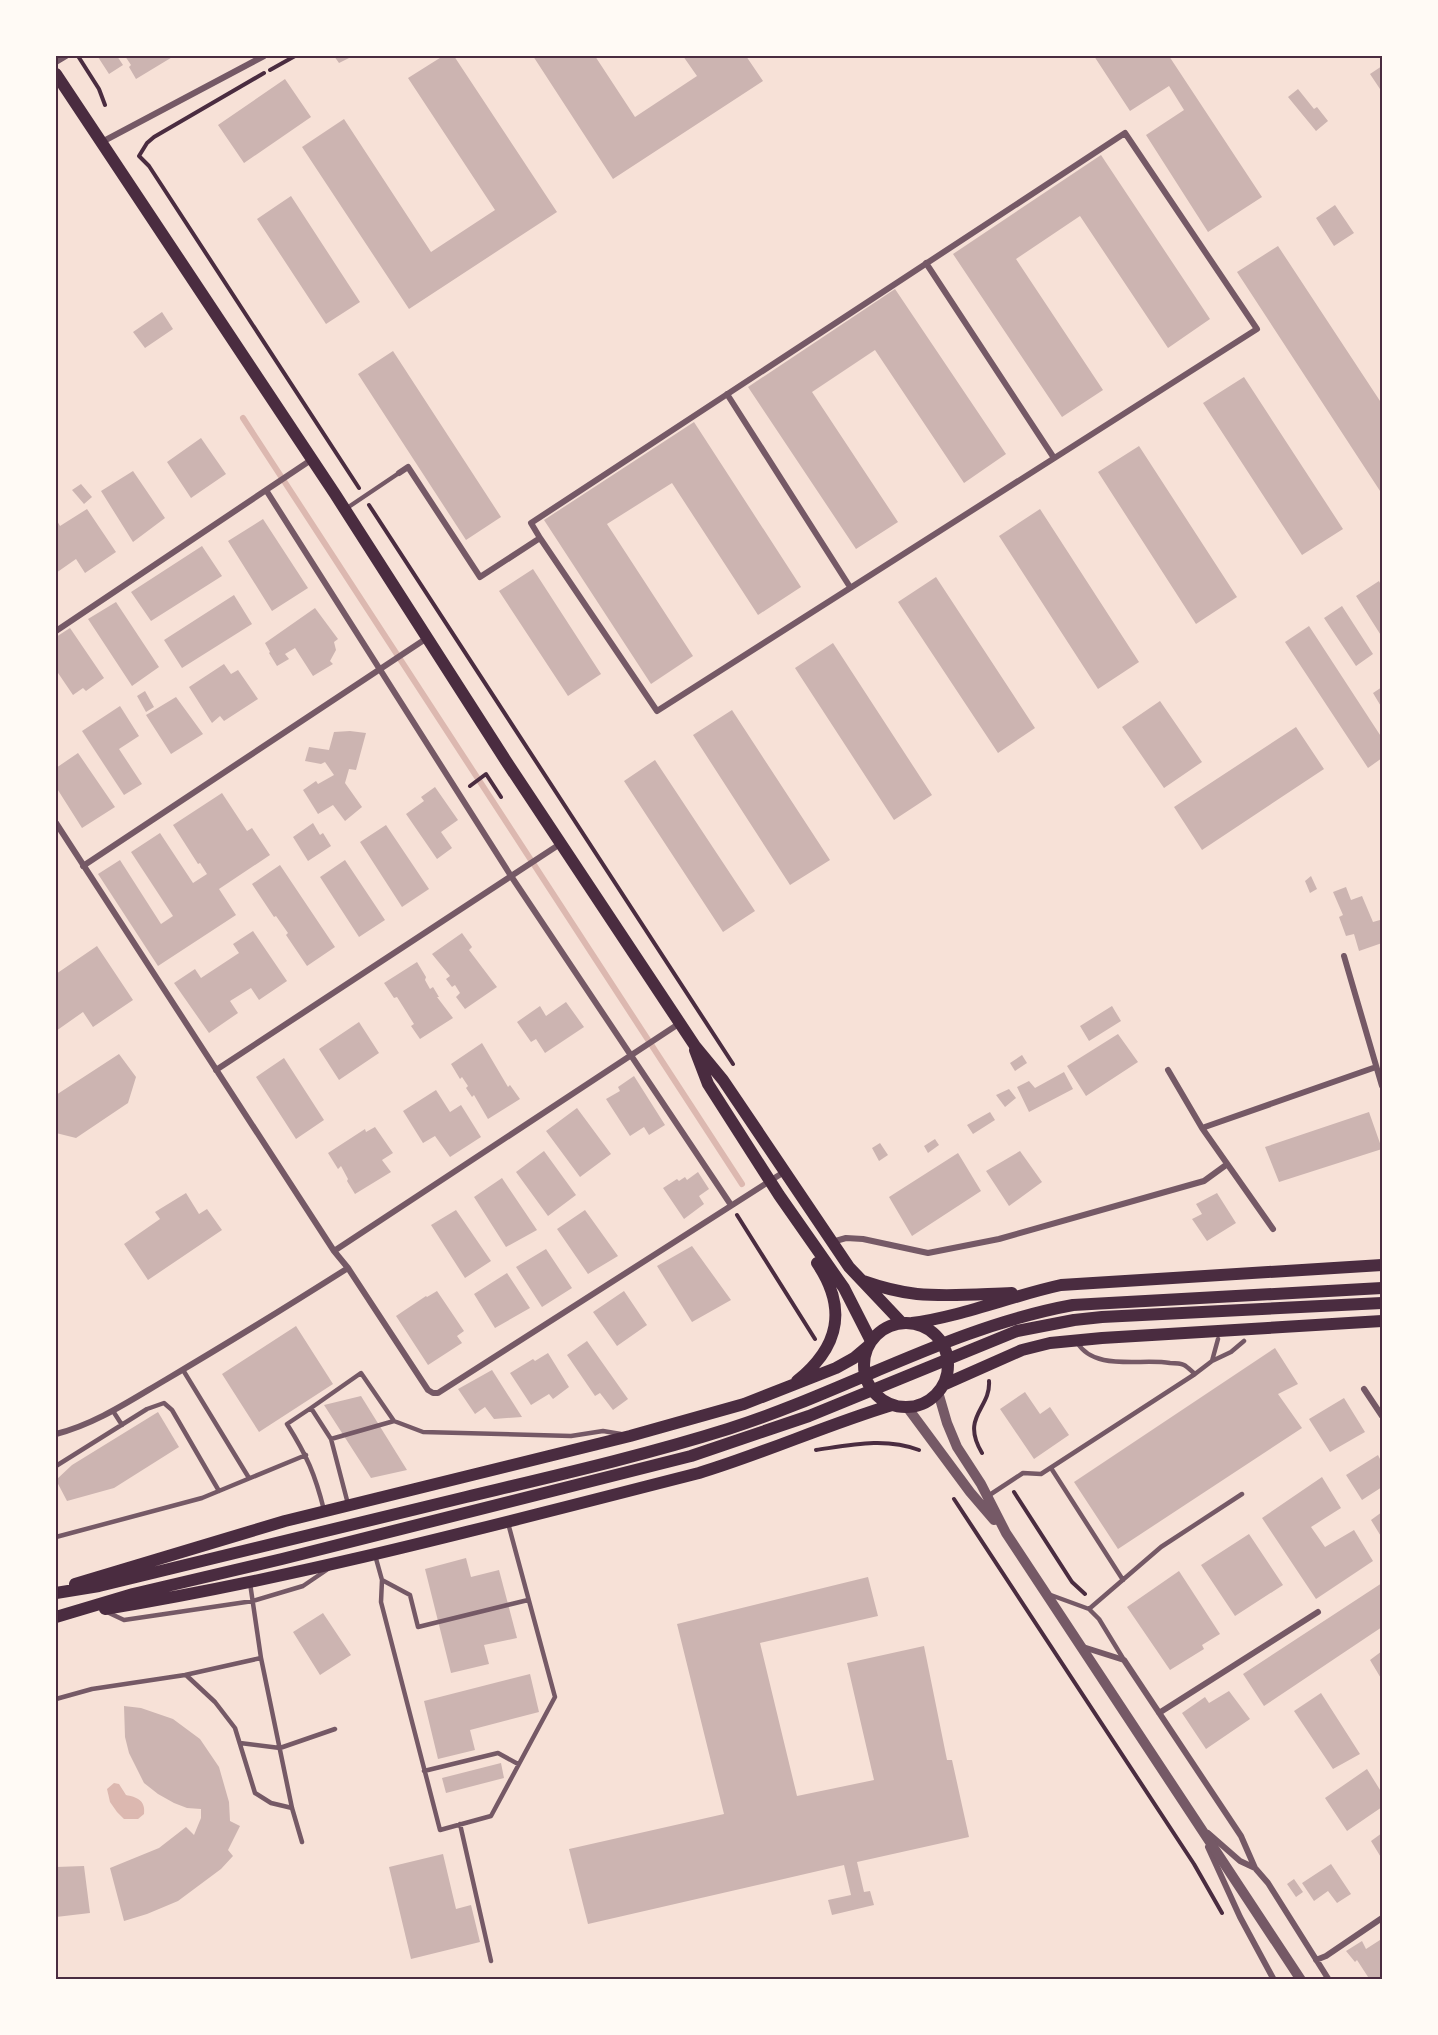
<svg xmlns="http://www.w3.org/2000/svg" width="1438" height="2035" viewBox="0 0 1438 2035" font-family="Barlow,sans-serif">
  <rect width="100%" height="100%" fill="#f7e1d7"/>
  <path fill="#dcb8b0" d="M114 1783 119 1784 126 1795C136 1797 146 1800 144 1814L138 1819H124L117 1812 110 1802 107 1789Z"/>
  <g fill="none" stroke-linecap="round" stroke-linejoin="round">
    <path stroke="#dcb8b0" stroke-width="6" d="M243 418 742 1184"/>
  </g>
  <path fill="#ccb4b1" d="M100 56H117L123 65 109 74 98 57Z
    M125 56H174L136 79 129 67 131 65Z
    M334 56H353L339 63Z
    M443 56H454L557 212 409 309 302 147 344 119 431 252 495 210 408 78Z
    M533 56H595L635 117 697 76 683 56H746L763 81 613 179Z
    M1094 56H1169L1262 197 1208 232 1146 135 1184 110 1169 86 1130 111Z
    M1382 66V92L1370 74Z
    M285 79 311 117 244 163 218 125Z
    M1298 89 1314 109 1317 107 1328 121 1316 131 1288 97Z
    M1101 155 1210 319 1168 348 1080 216 1016 259 1103 390 1062 417 953 254Z
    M291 196 360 302 326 324 257 219Z
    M1335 205 1354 233 1334 246 1316 218Z
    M1278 246 1382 404V494L1237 272Z
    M895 289 1006 454 964 483 875 350 812 392 898 522 856 549 748 387Z
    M162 312 173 329 145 348 133 332Z
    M393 351 501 517 466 540 358 374Z
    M1244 377 1343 529 1302 555 1203 403Z
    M694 422 801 587 758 615 672 483 607 524 693 656 651 684 544 520Z
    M201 438 226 474 191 498 167 462Z
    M1139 446 1237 597 1196 624 1098 472Z
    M133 471 165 518 133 542 101 491Z
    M81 484 92 497 84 504 72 490Z
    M87 509 116 552 85 573 76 559 56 573V519L60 526Z
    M1040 509 1139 662 1098 689 999 536Z
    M263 519 308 588 272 611 228 541Z
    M202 546 222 576 151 621 131 592Z
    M533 569 601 674 568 696 499 591Z
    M936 577 1035 728 998 753 898 602Z
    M1379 581 1382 587V637L1356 596Z
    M234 595 252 624 182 668 164 640Z
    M116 602 159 667 132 686 88 619Z
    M1342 606 1373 654 1356 666 1324 618Z
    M315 608 338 639 334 642 336 650 330 661 333 664 313 676 295 648 285 654 289 659 277 666 269 653 270 652 265 643Z
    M1309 626 1382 738V758L1368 768 1285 642Z
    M70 628 104 678 86 691 83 688 73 695 56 670V637Z
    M833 643 932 795 894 820 795 668Z
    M224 664 231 674 238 670 258 699 224 721 220 716 212 723 189 687Z
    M1382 687V708L1373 693Z
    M145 691 154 707 146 712 137 696Z
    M176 697 203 734 171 754 146 715Z
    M1160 701 1202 762 1164 788 1122 727Z
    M120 706 139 736 119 749 142 784 124 795 82 731Z
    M732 710 830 860 790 885 693 735Z
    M1296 727 1324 769 1202 850 1174 807Z
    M350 731 366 733 356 770 349 769 345 783 362 807 345 821 333 805 318 814 303 790 316 781 318 784 334 775 325 762 321 764 305 761 309 747 329 750 334 732Z
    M78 753 115 807 82 828 56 787V768Z
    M655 760 755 911 723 932 624 781Z
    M435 787 458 820 441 832 452 848 437 859 406 814 424 801 421 797Z
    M222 793 247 831 252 828 270 855 219 889 236 915 158 966 98 874 120 860 161 924 173 916 131 852 160 833 193 883 207 874 200 863 198 864 173 825Z
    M313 823 320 835 323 833 331 846 308 861 293 837Z
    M386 825 429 889 402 907 360 842Z
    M345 860 385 920 359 937 320 877Z
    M280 865 335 947 307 966 286 935 288 933 276 916 274 917 252 884Z
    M1311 876 1317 889 1310 893 1305 881Z
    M1346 887 1351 900 1362 896 1373 922 1380 920 1382 928V943L1359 951 1354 934 1346 936 1339 917 1343 915 1333 892Z
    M253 931 287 981 259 1000 251 988 230 1001 238 1013 209 1033 174 983 195 969 201 978 239 953 233 944Z
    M462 933 472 947 469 950 497 987 465 1009 456 997 460 993 455 985 452 987 446 979 450 976 432 954Z
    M97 946 133 1000 93 1027 83 1012 56 1031V974Z
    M417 962 426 977 425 980 430 989 433 987 439 997H437L453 1018 420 1039 411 1026 414 1024 397 997 394 998 384 983Z
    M566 1002 584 1027 545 1053 536 1039 531 1042 517 1022 540 1006 546 1016Z
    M1112 1006 1121 1021 1089 1041 1080 1026Z
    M359 1022 379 1053 339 1080 319 1049Z
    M1118 1034 1138 1062 1086 1096 1067 1066Z
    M482 1043 508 1087 510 1085 520 1099 488 1119 474 1095 472 1097 466 1088 468 1086 462 1077 460 1079 451 1064Z
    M119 1054 136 1077 128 1103 76 1138 56 1133V1095Z
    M1022 1055 1027 1063 1015 1071 1010 1063Z
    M284 1058 324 1120 296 1139 256 1077Z
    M1064 1072 1073 1089 1029 1112 1017 1087 1029 1081 1035 1088Z
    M634 1076 665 1125 649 1135 644 1127 630 1136 606 1099 620 1091 618 1087Z
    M1009 1089 1016 1098 1005 1107 996 1095Z
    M436 1090 450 1112 461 1105 481 1137 450 1157 435 1136 423 1143 403 1111Z
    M577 1108 611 1154 580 1177 546 1131Z
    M990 1112 995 1120 973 1134 967 1125Z
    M1369 1112 1382 1149 1279 1182 1265 1147Z
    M375 1127 393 1153 382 1160 391 1172 355 1194 347 1181 348 1179 341 1166 338 1169 328 1153 365 1129 366 1132Z
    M935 1139 939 1145 928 1153 924 1146Z
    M880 1143 888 1155 879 1161 872 1148Z
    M544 1151 576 1195 548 1216 516 1172Z
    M1020 1151 1042 1182 1009 1206 986 1171Z
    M958 1153 981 1191 912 1236 889 1197Z
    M698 1172 709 1189 699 1196 704 1204 684 1219 663 1188 677 1179 679 1181 685 1177 687 1180Z
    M502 1178 537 1230 506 1247 474 1197Z
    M186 1193 199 1214 207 1209 222 1230 148 1280 124 1244 160 1219 155 1212Z
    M1217 1193 1236 1223 1207 1241 1192 1219 1202 1214 1196 1204Z
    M456 1210 491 1261 465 1278 431 1225Z
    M585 1210 618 1256 588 1274 557 1229Z
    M692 1246 731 1300 692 1322 657 1266Z
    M546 1249 572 1288 542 1307 516 1267Z
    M507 1273 530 1308 495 1328 474 1294Z
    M437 1291 464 1331 457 1336 462 1343 428 1365 396 1316 426 1296 427 1297Z
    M624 1291 647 1325 617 1346 593 1312Z
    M296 1326 333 1384 259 1432 222 1374Z
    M587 1341 628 1399 613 1410 600 1393 595 1396 567 1355Z
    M1275 1348 1298 1384 1278 1394 1302 1428 1118 1549 1074 1482Z
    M548 1353 569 1387 553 1399 549 1394 531 1405 510 1373 533 1359 535 1361Z
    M492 1370 522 1417 494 1419 485 1407 475 1414 458 1389Z
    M1025 1392 1040 1414 1050 1407 1069 1435 1034 1459 1000 1409Z
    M361 1396 407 1470 371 1478 324 1405Z
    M1344 1398 1365 1432 1330 1452 1309 1419Z
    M158 1412 179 1447 114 1488 67 1501 56 1480 72 1465Z
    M1378 1455 1382 1463V1487L1362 1500 1346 1475Z
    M1322 1477 1341 1508 1311 1527 1325 1547 1354 1530 1373 1561 1316 1599 1262 1518Z
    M1382 1512V1538L1371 1520Z
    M1249 1534 1283 1585 1235 1616 1201 1565Z
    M466 1558 471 1577 499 1570 517 1638 484 1645 489 1664 451 1673 425 1569Z
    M1179 1571 1220 1634 1202 1645 1204 1649 1170 1670 1127 1607Z
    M868 1577 878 1616 760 1643 797 1796 874 1780 847 1663 924 1646 947 1760H952L969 1837 857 1862 864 1892 870 1891 874 1905 832 1915 828 1900 851 1895 844 1865 588 1924 569 1849 724 1814 677 1624Z
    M1382 1583V1627L1264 1706 1243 1674Z
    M323 1613 351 1655 320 1675 293 1632Z
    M1382 1651V1680L1370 1660Z
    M530 1674 539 1712 470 1730 475 1750 438 1759 424 1701Z
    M1229 1691 1250 1719 1206 1749 1182 1713 1205 1697 1209 1703Z
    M1321 1693 1360 1754 1333 1769 1294 1711Z
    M124 1706 141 1708 173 1719 200 1739 219 1767 229 1802 230 1821 240 1826 228 1850 233 1856 221 1869 178 1901 147 1914 124 1921 110 1868 159 1848 186 1827 194 1835 201 1818V1809L187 1808 174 1803 158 1794 144 1783 129 1753 125 1737Z
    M501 1763 504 1778 446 1793 442 1778Z
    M1367 1769 1382 1793V1807L1347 1831 1325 1798Z
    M1382 1833V1859L1371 1841Z
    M443 1854 456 1909 471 1905 480 1942 411 1959 389 1867Z
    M1331 1864 1351 1894 1337 1903 1328 1891 1314 1901 1302 1883Z
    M84 1866 90 1913 56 1917V1867Z
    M1294 1879 1303 1892 1296 1897 1287 1884Z
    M1380 1940 1382 1944V1980H1370L1357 1960 1355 1962 1346 1951 1362 1941 1366 1949Z"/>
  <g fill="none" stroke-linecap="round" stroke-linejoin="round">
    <path stroke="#4a2c40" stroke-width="4" d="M78 56 99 89 105 105
      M270 70 295 56
      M264 73 154 137 147 143 139 156 149 166 359 488
      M369 505 733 1064
      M470 786 486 774 501 797
      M737 1215 815 1339
      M816 1450C850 1445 885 1437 919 1450
      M982 1453C960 1416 991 1409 989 1381
      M1014 1492 1072 1582 1085 1594
      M954 1499 1194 1864 1222 1913"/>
    <path stroke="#755966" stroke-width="4.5" d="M347 508 399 473
      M1077 1342C1094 1372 1141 1358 1170 1363 1174 1363 1180 1363 1184 1365 1188 1367 1192 1372 1195 1374
      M1212 1361 1218 1339
      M183 1370 249 1478
      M311 1408 287 1424C307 1456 315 1474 324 1510
      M113 1411 122 1425
      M331 1439 311 1408 361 1373 394 1421
      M56 1466 147 1409 164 1403 172 1410 219 1491
      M1051 1468 1123 1580
      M988 1496 1023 1473 1041 1474 1195 1374 1212 1361 1231 1352 1244 1341
      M348 1504 331 1439 394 1421 423 1432 571 1436 603 1431 621 1434
      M56 1537 202 1498 306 1455
      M375 1555 382 1580 381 1602 440 1830 491 1816 555 1697 508 1523
      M382 1580 410 1595 418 1627 528 1600
      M1048 1594 1089 1609 1099 1619 1124 1660
      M1089 1609 1161 1547 1242 1494
      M107 1612 124 1620 253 1601 303 1586 328 1569
      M261 1658 292 1808 302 1842
      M186 1675 215 1702 235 1728 255 1793 271 1803 292 1808
      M56 1699 92 1689 185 1675 261 1658 250 1583
      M240 1743 280 1748 335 1729
      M424 1771 498 1753 518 1764
      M460 1824 491 1961"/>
    <path stroke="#755966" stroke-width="6" d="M56 62 66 56
      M100 143 264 56
      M926 263 1054 458
      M727 394 850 587
      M399 473 408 467 480 577 540 538 657 711 1257 329 1125 133 531 523 540 538
      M266 490 511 876 731 1205
      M56 631 311 460
      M56 823 334 1251 348 1268 428 1390 433 1393H438L784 1172
      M83 866 427 638
      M1344 956 1382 1086
      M216 1070 560 844
      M1168 1070 1202 1128 1273 1229
      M1202 1128 1376 1067
      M832 1242 846 1238 863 1239 928 1253 999 1239 1204 1181 1226 1165
      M334 1251 680 1023
      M1364 1389 1382 1416
      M56 1434C96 1424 131 1400 167 1379 228 1343 288 1306 348 1268
      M1083 1647 1124 1660 1241 1836 1255 1868
      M1159 1713 1318 1612
      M1208 1833 1240 1861 1255 1868 1268 1883 1329 1980
      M1208 1847 1240 1917 1274 1980
      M1316 1960 1326 1956 1382 1918"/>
    <path stroke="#755966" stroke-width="10" d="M938 1392 947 1423 957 1447 981 1484 1006 1533 1301 1980
      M907 1407 970 1492 994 1520"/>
    <path stroke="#4a2c40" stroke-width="12" d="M56 74 335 494 506 761 695 1046 723 1080 849 1267 902 1323
      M695 1050 708 1084 779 1195 844 1288 871 1341
      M863 1281C880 1287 899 1292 917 1294 949 1297 980 1294 1012 1293
      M912 1323C963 1316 1011 1296 1061 1285L1382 1265
      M864 1365a42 42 0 1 1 84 0a42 42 0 1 1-84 0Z
      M797 1381C839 1347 848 1309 817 1263
      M943 1385 1022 1350 1050 1343 1102 1338 1382 1321
      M75 1584 285 1521 630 1436 744 1404 836 1368 854 1358 867 1347
      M56 1593 99 1586C222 1556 344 1526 466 1497 554 1476 642 1456 728 1429 845 1392 952 1327 1073 1305L1382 1288
      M105 1609C306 1576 502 1523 699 1473 765 1453 826 1425 892 1405
      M56 1617 133 1594 282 1559 691 1456 809 1416 1017 1331 1074 1320 1102 1317 1382 1303"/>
  </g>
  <rect width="1438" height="2035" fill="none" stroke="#fffaf5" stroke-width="114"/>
  <rect x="57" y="57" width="1324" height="1921" fill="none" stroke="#4a2c40" stroke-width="2"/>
</svg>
